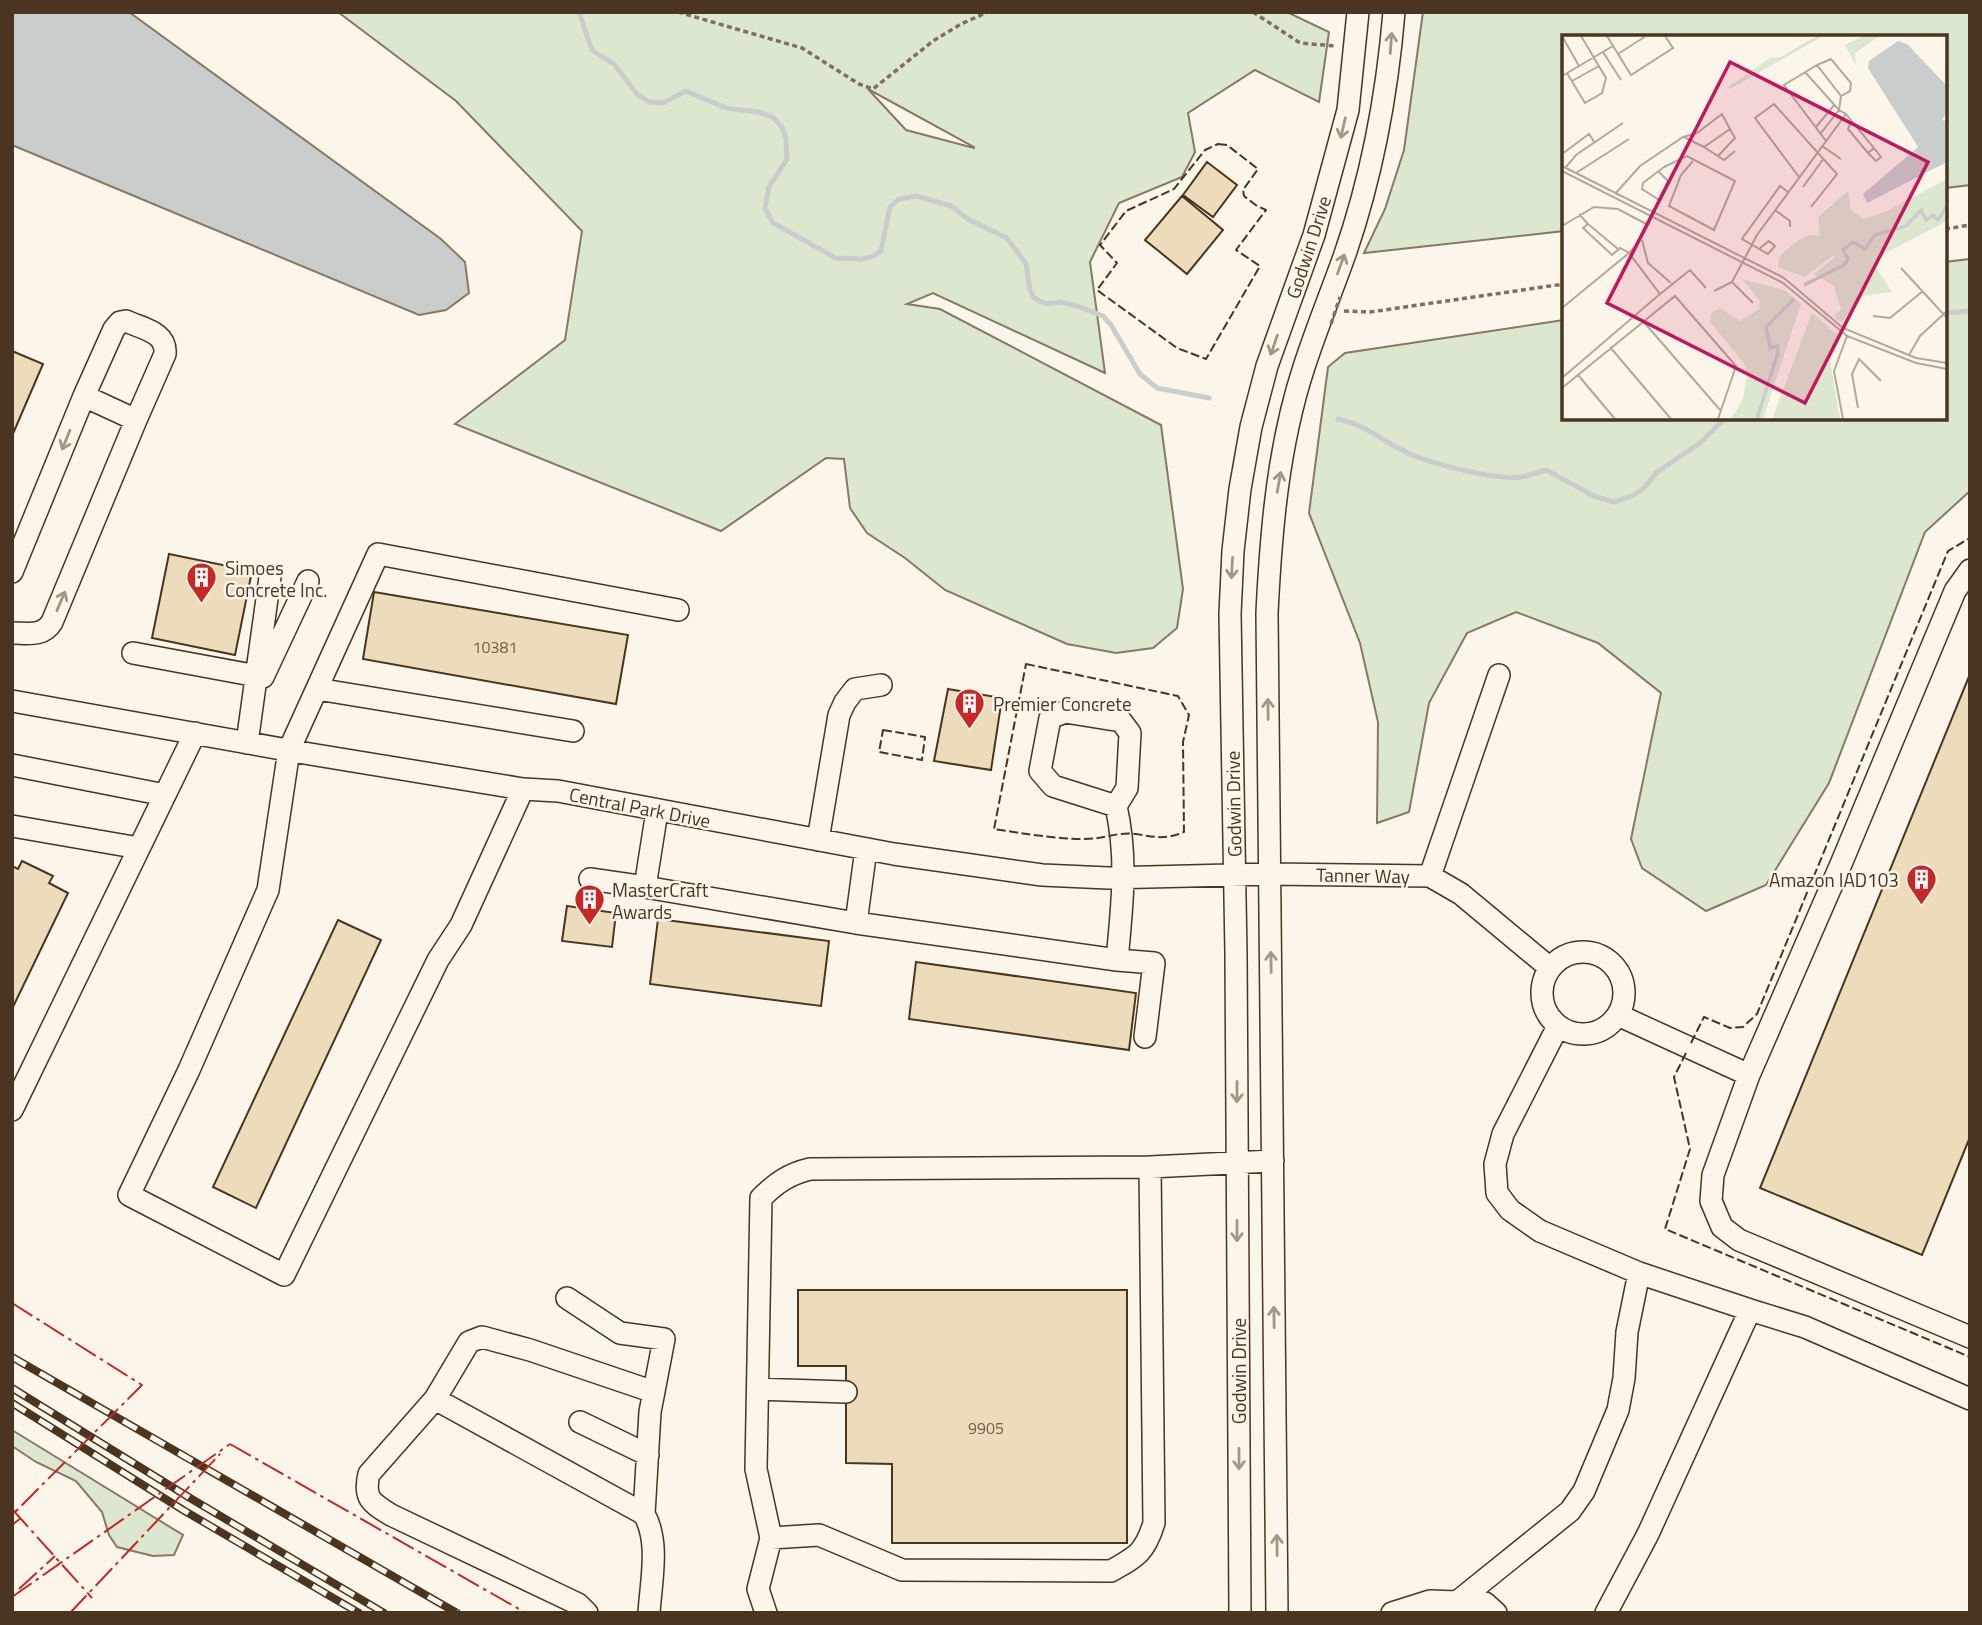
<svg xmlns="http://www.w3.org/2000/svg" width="1982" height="1625" viewBox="0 0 1982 1625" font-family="'Titillium Web',sans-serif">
  <rect width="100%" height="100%" fill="#fbf6e9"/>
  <path fill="#dce7d0" stroke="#887966" stroke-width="2" fill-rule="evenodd" d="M338 12H1287L1329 32 1319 102 1255 70 1188 113 1195 152 1182 177 1119 203 1090 262 1105 373 933 293 907 304 940 309 1161 425 1183 589 1177 628 1153 648 1116 653 1067 644 945 590 905 558 867 533 850 508 844 459 826 458 721 531 455 424 565 340 582 231 456 101ZM868 89 974 147V148L906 130Z
    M1423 12H1970V185L1945 188V37H1564V231L1364 253 1385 209 1404 150Z
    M1970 259V491L1925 532 1829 783 1766 885 1706 911 1642 868 1631 839 1661 693 1598 643 1516 612 1467 633 1429 703 1409 812 1377 823 1378 722 1360 643 1309 513 1328 367 1345 353 1564 320V418H1945V262Z
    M12 1430 183 1535 174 1555 153 1556 117 1547 109 1535 102 1512 76 1481 36 1462 12 1446Z"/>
  <path fill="#c9cecd" stroke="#887966" stroke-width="2" d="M12 12H129L441 239 465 262 469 293 446 310 419 315 12 145Z"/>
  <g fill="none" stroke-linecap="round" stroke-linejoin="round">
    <path stroke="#c9cecd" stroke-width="5" d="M579 12 592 50 614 64 637 94 649 102 663 103 686 91 726 108 758 112 773 117 782 127 786 139 787 159 769 187 765 208 773 223 836 258 861 259 872 257 881 251 890 207 899 199 917 196 951 206 968 219 1007 238 1026 264 1030 290 1034 298 1046 304 1060 302 1077 306 1103 316 1111 325 1140 374 1157 388 1209 398
      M1945 313 1970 311
      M1338 419C1363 424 1379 438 1400 449 1425 463 1493 480 1521 477 1529 476 1538 472 1546 470L1594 496 1614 502 1634 495 1644 488 1657 472 1700 443 1725 418"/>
  </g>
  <path fill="#ecdcbc" stroke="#4a3520" stroke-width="2" d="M1207 162 1237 185 1213 217 1183 195Z
    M1182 196 1223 230 1187 274 1145 240Z
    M12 351 43 364 12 436Z
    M169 554 252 571 235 655 152 638Z
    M374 592 628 635 616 704 363 659Z
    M1970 674V1137L1922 1255 1760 1188Z
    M948 689 1002 698 991 770 934 761Z
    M22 861 53 876 49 883 68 893 12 1009V866L18 869Z
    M567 906 616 913 612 947 562 941Z
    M658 919 829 941 821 1006 650 984Z
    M338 920 381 940 256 1208 213 1187Z
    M916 962 1136 993 1129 1050 909 1019Z
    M798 1290H1127V1543H892V1464L846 1463V1366H798Z"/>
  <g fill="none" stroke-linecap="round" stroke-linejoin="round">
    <defs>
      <path id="minor" d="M84 396 114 329 120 322 126 321C143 329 167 332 165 354L136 420
        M1970 570 1955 591 1841 864 1749 1075 1713 1175 1711 1201 1722 1227 1739 1240 1970 1337
        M12 572 84 396 136 420 52 622C43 637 28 633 12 633
        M133 653 257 676
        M263 677 308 581
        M317 689 573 731
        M12 701 310 754 523 789 558 791 894 854 1042 875 1108 878 1270 874 1430 876 1461 894 1550 968
        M247 743 270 577
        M12 765 165 795
        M523 789 461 925 438 960 284 1275 129 1195 189 1070 268 890 289 750 378 554 678 610
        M657 811 645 887 856 923 1117 960C1122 906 1128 859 1116 806L1127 788 1130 733 1121 721 1065 712 1050 718 1040 771 1053 786 1116 806
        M12 826 139 848
        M818 840 839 715 845 702 855 689 881 685
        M1430 876 1499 675
        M590 879 645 887
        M856 923 866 849
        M1542 993a41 41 0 1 1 82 0a41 41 0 1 1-82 0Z
        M1117 960 1154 963 1145 1037
        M1618 1015 1749 1075
        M1558 1026 1503 1134 1495 1164 1497 1193 1510 1210 1540 1231 1639 1273 1750 1310 1648 1534 1606 1613
        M12 1110 195 733
        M1150 1167 1273 1161
        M567 1298 620 1333 664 1339 650 1412 644 1514
        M1750 1310 1805 1327 1970 1399
        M758 1389 846 1392
        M435 1399 469 1342 482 1337 530 1350 654 1392
        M580 1422 648 1455
        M1457 1602 1570 1511 1584 1491 1618 1410 1624 1378 1627 1332 1639 1273
        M587 1613 578 1604 391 1515C372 1503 363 1499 369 1474L435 1399 644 1514C660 1542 651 1581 649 1613
        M766 1613 758 1589 771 1538 756 1469 761 1198C776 1183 789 1174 810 1169L1150 1167 1154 1523C1145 1552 1138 1556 1111 1571L902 1570 819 1535 771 1538
        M1240 1613 1236 954 1230 614 1233 551 1240 489 1251 427 1267 366 1314 235 1348 110 1358 12
        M1277 1613 1267 613C1271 531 1278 446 1304 367 1316 330 1331 293 1344 257 1372 177 1387 96 1394 12
        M1392 1613 1430 1601 1485 1603 1496 1613"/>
    </defs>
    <use href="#minor" stroke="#4a3520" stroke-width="24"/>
    <path stroke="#7f6f5c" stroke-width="3.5" stroke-dasharray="5 3.5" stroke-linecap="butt" d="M678 12 802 48 859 84 873 89 933 41 961 24 988 12
      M1253 12 1300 43 1336 46
      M1945 229 1970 225
      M1344 311 1370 312 1564 284"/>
    <use href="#minor" stroke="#fbf6e9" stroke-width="21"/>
    <defs>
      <path id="rail" d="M12 1357 457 1613
        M12 1388 190 1498 384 1613
        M12 1403 183 1510 359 1613"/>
    </defs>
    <use href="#rail" stroke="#4a3520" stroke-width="8"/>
    <use href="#rail" stroke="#fbf6e9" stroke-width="5" stroke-dasharray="16" stroke-linecap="butt"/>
    <path stroke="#7f6f5c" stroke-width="3.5" stroke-dasharray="5 3.5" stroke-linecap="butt" d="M1331 324 1340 297"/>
    <path stroke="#4a3520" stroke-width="2" stroke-dasharray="9 3.5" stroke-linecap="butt" d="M1218 144 1227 145 1258 169 1243 190 1244 196 1257 206 1266 210 1236 250 1260 266 1206 359 1177 348 1097 290 1117 263 1100 245 1126 211 1174 189 1205 150Z
      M1026 664 1178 696 1189 715 1183 742 1184 832C1165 840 1154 837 1136 834 1123 832 1110 836 1098 838 1072 842 1021 833 994 829Z
      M883 730 925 737 922 760 879 752Z
      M1691 1043 1704 1017 1730 1028 1743 1027 1757 1014 1948 551 1970 538
      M1686 1053 1674 1077 1690 1149 1665 1229 1970 1357"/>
    <path stroke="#c62828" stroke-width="2" stroke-dasharray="24 5 3.5 5" stroke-linecap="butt" d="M12 1303 142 1385 12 1515
      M230 1444 526 1613
      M12 1509 92 1598
      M12 1525 21 1518
      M19 1589 55 1556
      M12 1597 230 1444
      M70 1613 220 1454"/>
  </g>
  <defs><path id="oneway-shaft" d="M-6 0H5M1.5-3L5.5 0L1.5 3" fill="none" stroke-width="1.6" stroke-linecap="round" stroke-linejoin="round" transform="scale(1.75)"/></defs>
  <g stroke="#a29684">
    <use href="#oneway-shaft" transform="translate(1391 43) rotate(-86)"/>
    <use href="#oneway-shaft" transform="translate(1343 128) rotate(103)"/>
    <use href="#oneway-shaft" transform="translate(1341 264) rotate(-70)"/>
    <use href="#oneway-shaft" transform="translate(1274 345) rotate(109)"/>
    <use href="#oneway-shaft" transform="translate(66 440) rotate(112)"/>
    <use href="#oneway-shaft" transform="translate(1279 482) rotate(-80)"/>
    <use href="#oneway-shaft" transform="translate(1232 568) rotate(93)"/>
    <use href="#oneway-shaft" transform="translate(61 601) rotate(-67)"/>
    <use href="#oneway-shaft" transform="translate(1268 709) rotate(-91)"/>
    <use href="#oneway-shaft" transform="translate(1271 962) rotate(-91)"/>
    <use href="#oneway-shaft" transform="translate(1237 1092) rotate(90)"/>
    <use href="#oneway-shaft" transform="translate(1237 1231) rotate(90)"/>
    <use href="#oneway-shaft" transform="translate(1274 1317) rotate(-91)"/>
    <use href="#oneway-shaft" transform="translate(1239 1459) rotate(90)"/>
    <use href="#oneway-shaft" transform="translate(1277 1545) rotate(-91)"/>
  </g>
  <defs>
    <symbol id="building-pin" viewBox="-11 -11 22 30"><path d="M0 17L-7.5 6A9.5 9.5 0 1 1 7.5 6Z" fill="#c62828" stroke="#fbf6e9"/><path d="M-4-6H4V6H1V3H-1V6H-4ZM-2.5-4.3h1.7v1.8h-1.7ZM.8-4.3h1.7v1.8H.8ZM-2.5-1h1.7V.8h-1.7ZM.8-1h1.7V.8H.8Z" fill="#fff"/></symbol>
  </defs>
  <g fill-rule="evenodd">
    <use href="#building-pin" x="184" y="560" width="35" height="47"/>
    <use href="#building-pin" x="952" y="686" width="35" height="47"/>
    <use href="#building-pin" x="1904" y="862" width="35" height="47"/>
    <use href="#building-pin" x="572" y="882" width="35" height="47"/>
  </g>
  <g text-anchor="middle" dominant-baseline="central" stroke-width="5" stroke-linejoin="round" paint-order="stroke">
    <g font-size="16" fill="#725f47">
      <text x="495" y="647">10381</text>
      <text x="986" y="1428">9905</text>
    </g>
    <g font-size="19" fill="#4a3520" stroke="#fbf6e9">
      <text transform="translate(1308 247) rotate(-72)">Godwin Drive</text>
      <text transform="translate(1233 804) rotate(-91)">Godwin Drive</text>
      <text transform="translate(640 807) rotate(11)">Central Park Drive</text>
      <text transform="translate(1363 875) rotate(1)">Tanner Way</text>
      <text transform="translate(1238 1371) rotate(-90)">Godwin Drive</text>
    </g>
    <g font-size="19" fill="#4a3520" stroke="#fbf6e9" text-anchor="start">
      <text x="225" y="567">Simoes<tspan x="225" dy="22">Concrete Inc.</tspan></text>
      <text x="993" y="703">Premier Concrete</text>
      <text x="1899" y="879" text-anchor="end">Amazon IAD103</text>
      <text x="612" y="889">MasterCraft<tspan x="612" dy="22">Awards</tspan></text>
    </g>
  </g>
  <g transform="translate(1562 35)">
    <rect width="385" height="385" fill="#fbf6e9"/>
    <path d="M254 1H261L168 54 166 52 208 23 219 22ZM301 1H318L293 18 294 31 283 10ZM385 144V186L322 219 313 231 330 257 301 261 279 287 271 281 279 275 272 251 252 239 272 223V220L242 242 216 232 217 222 235 206 247 200 258 201 256 182 286 156 289 175 302 184 325 176ZM180 244 222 255 239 269 201 384H169L181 364 185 339 182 328 148 287 149 278 158 273 178 286 197 274 198 266ZM250 278 279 303 268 325 278 384H210Z" fill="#dce7d0"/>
    <path d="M336 6 345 9 385 51V77L380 85 385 86V127L305 168 301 159 356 112 306 33 307 26Z" fill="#c9cecd"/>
    <path fill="none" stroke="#c9cecd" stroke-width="3.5" d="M242 250 282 230 286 224 281 215 291 207 303 214 313 200 344 191 359 175 364 185 371 180 376 185 385 171M195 384 216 317 215 311 208 313 204 292 232 264"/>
    <path fill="none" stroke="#b4a999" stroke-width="2" d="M0 1 17 31M45 1 69 40 111 13 103 1M41 17 59 45M56 19 84 1M255 30 269 24 289 48 288 56 279 61M243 37 277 75 259 98M5 38 23 68 40 58 44 43 19 1M0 41 51 11M10 46 37 31M254 92 273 69M264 106 222 50 255 30 279 61 277 75 284 79 312 113 306 118 286 94 289 87M260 111 279 124M142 112 162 125 173 116M306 118 314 126 319 122 312 113M0 119 27 99 33 108M156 121 173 103 168 94M0 131 222 243 281 293 354 323 385 328M4 132 14 120 61 88M102 132 125 121 173 146 152 195 107 171 119 140 131 126M0 136 221 248 285 301 354 328 385 334M96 136 106 146 97 165M14 138 67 104M237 142 193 83 212 69 275 139 249 172M241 152 262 123M53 159 78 131 121 102 135 98 160 79 168 94 142 112 122 102M213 175 228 186V192M26 189 56 214M0 191 32 172 56 174 86 190 97 165 80 154 81 148 102 132M83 196 74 210 86 190M80 205 86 228 109 248M74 210 67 218 98 259 128 235 144 253M198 213 207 206 213 211 206 219 180 204 218 151 226 157M339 233 385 283M170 247 191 268M152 256 170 247 195 200 284 79M0 273 67 218 58 213 50 220 21 193 26 189 17 179M311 281 328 283 361 256M80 285 159 376M48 312 109 384M347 320 358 301 385 276M16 340 53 384M0 343 98 259M0 353 113 261 174 331 156 384M296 373 290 339 297 324 319 346M281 384 272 336 285 301"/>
    <path fill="#c2185b" fill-opacity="0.15" stroke="#c2185b" stroke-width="3.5" d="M168 27 366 127 243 368 45 268Z"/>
    <rect width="385" height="385" fill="none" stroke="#4a3520" stroke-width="3.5"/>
  </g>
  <rect width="1982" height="1625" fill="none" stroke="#4a3520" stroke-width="28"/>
</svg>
